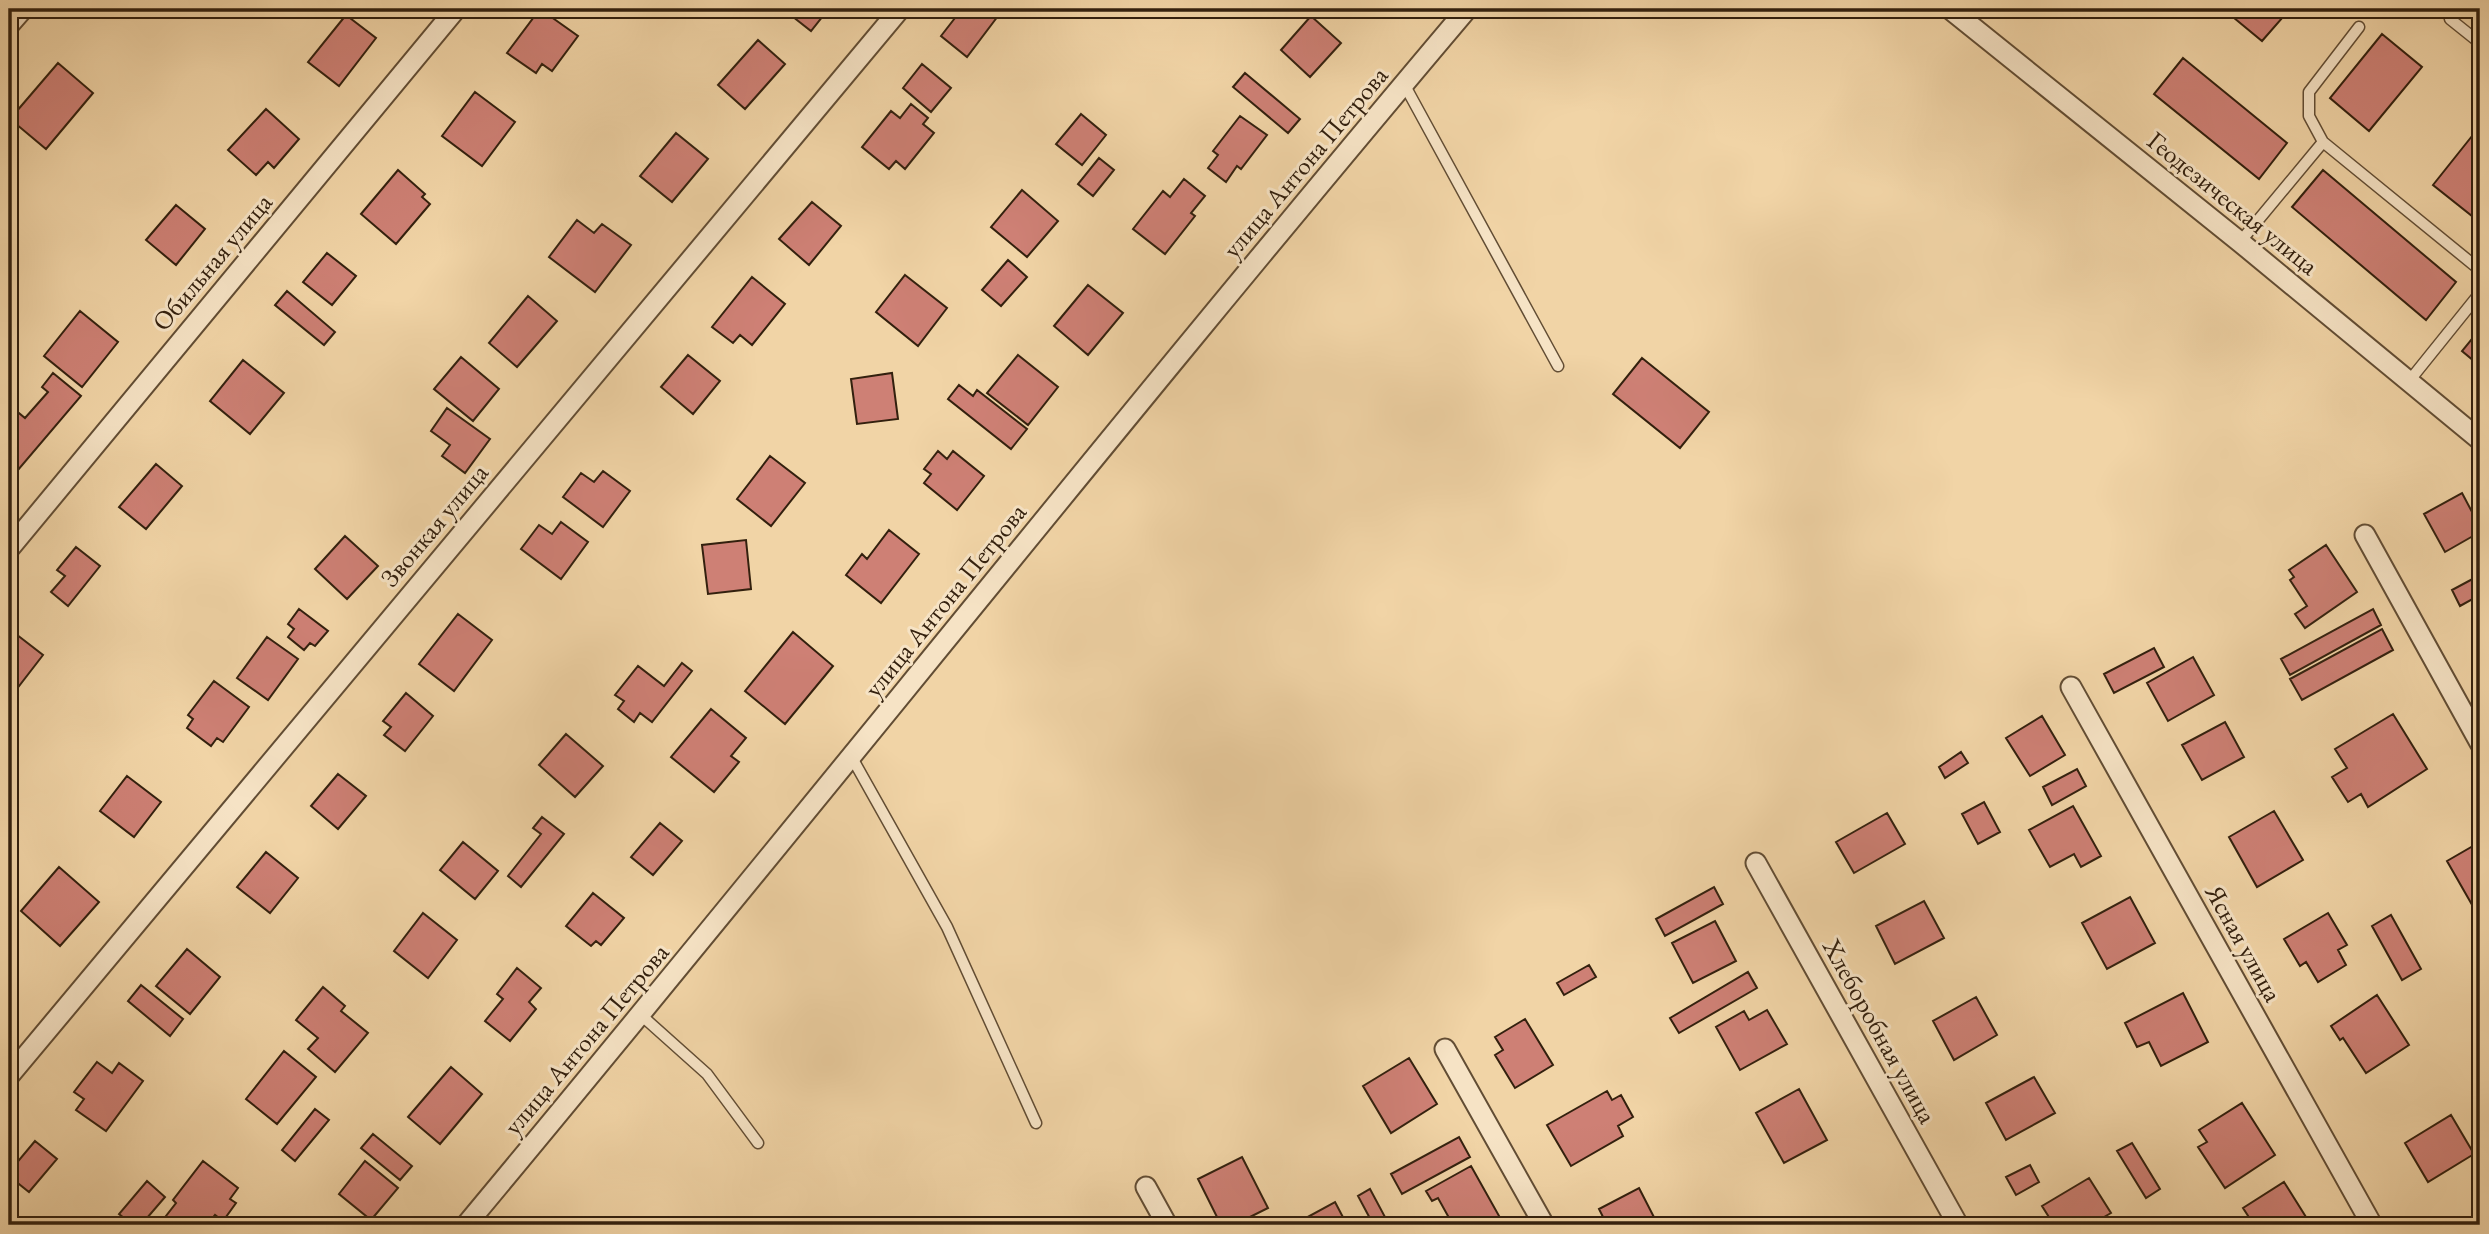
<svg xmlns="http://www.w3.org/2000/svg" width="2489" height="1234" viewBox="0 0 2489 1234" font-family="'EB Garamond',serif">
  <rect width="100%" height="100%" fill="#f1d4a6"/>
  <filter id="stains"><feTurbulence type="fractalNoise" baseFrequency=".00286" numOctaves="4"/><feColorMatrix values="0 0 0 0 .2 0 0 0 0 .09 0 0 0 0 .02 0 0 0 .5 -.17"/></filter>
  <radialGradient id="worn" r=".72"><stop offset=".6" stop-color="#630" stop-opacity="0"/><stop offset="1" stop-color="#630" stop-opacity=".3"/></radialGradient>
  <path fill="#ce8075" stroke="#33200e" stroke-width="2" d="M540 9 578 36 552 71 542 64 536 73 507 53Z
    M792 9H841L835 17 827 11 811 31 788 13Z
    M962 9H997L1001 12 967 57 941 36Z
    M2232 9H2290L2262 41 2228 13Z
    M2463 9H2480V23Z
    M346 15 376 38 339 86 308 62Z
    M1311 16 1341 43 1310 77 1281 50Z
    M2382 34 2422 67 2369 131 2330 98Z
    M758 40 785 64 745 109 718 85Z
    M2183 58 2287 143 2259 179 2154 94Z
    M58 63 93 93 46 149 10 119Z
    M922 64 951 88 931 112 903 88Z
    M1245 73 1300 119 1288 133 1233 87Z
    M475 92 515 122 482 166 442 136Z
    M911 104 928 118 923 124 934 133 905 169 896 161 889 169 862 147 891 111 900 118Z
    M266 109 299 139 274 168 268 162 256 175 228 150Z
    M1081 114 1106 135 1082 165 1056 144Z
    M1240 116 1267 135 1241 169 1237 166 1226 182 1208 168 1218 155 1213 151Z
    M2480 126V206L2472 216 2433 185Z
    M676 133 708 159 672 202 640 176Z
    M1099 158 1114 170 1093 196 1078 184Z
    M398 170 425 194 422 197 430 204 396 244 361 214Z
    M2323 170 2456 282 2426 320 2292 207Z
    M1184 179 1205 196 1191 213 1195 216 1165 254 1133 229 1163 191 1170 197Z
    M1022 190 1058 221 1027 257 991 227Z
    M812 202 841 226 809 265 779 239Z
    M176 205 205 229 176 265 146 240Z
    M577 220 594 233 602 224 631 245 595 292 549 257Z
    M327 253 356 276 332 305 303 282Z
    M1008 260 1027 277 1001 306 982 290Z
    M905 275 947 308 918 346 876 312Z
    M752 277 785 304 752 345 740 335 733 343 712 327Z
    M1088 285 1123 313 1088 355 1054 326Z
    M287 291 335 332 324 345 275 305Z
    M528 296 557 321 517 367 489 343Z
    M80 311 118 342 82 387 44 356Z
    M2480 329V366L2462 351Z
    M688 355 720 381 693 414 661 387Z
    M1018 355 1058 387 1028 425 987 393Z
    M461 357 499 389 473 421 434 389Z
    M1642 358 1709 412 1680 448 1613 394Z
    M243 360 284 393 250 434 210 401Z
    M53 373 81 396 12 477 9 474V416L14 409 25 418 48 392 42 387Z
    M892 373 898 419 857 424 851 379Z
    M959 385 973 396 977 390 1027 429 1011 449 948 399Z
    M447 408 490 439 465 473 442 456 450 445 431 431Z
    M938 451 947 459 953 451 984 476 957 510 924 483 931 474 924 469Z
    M770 456 805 483 771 526 737 499Z
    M156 464 182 486 146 529 119 507Z
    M603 471 630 491 603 527 563 497 581 473 594 482Z
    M2462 493 2480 527V532L2445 552 2424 514Z
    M561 522 588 542 561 579 521 549 539 525 552 534Z
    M889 530 919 554 881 603 846 575 862 554 867 559Z
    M345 536 378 566 347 599 315 569Z
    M746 540 751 589 708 594 702 545Z
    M2326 545 2357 592 2305 628 2295 614 2307 606 2290 580 2294 577 2289 570Z
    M76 547 100 566 68 606 51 592 65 576 57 570Z
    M2480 575V595L2460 606 2452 590Z
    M299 609 328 631 315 646 310 643 304 650 288 637 294 629 288 624Z
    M2373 609 2381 625 2290 675 2281 659Z
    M458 614 492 640 454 691 419 664Z
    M2382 629 2393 650 2302 700 2290 679Z
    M12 631 43 655 9 699V636Z
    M793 632 833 666 785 724 745 691Z
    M267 637 298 659 268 700 237 678Z
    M2154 648 2164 667 2114 693 2104 674Z
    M2193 657 2214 695 2168 721 2147 683Z
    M682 663 692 671 652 722 640 713 634 722 618 709 624 701 615 695 638 666 664 686Z
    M214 681 249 707 223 742 217 738 211 746 187 728 193 719 188 715Z
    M406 693 433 716 405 751 384 735 391 727 383 721Z
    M711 709 746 738 731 756 739 762 714 792 671 757Z
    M2393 714 2427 769 2368 807 2361 794 2348 802 2332 777 2347 768 2335 749Z
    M2042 716 2065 755 2030 776 2006 738Z
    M2225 722 2244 757 2202 780 2182 745Z
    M566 734 603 766 575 797 539 765Z
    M1961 752 1968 763 1945 778 1939 767Z
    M2077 769 2086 786 2052 805 2043 787Z
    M338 774 366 796 338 829 311 806Z
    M127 776 161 802 134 837 100 811Z
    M1984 802 2000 832 1978 844 1962 814Z
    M2073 806 2101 856 2081 867 2074 854 2050 867 2029 830Z
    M2274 811 2303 860 2257 887 2229 837Z
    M1887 813 1905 844 1854 873 1836 842Z
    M542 817 564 834 521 887 508 876 541 834 533 828Z
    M660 823 682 841 653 875 631 857Z
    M463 842 498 871 475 899 440 870Z
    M2480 842V917H2479L2447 861Z
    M266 852 298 878 270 913 237 887Z
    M59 867 99 902 60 946 21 911Z
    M1714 887 1723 904 1665 936 1656 919Z
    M593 893 624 918 601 945 596 941 591 946 566 926Z
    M2130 897 2155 943 2107 969 2082 923Z
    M1924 901 1944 938 1895 964 1876 926Z
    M423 913 457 940 428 978 394 951Z
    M2328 913 2347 945 2338 950 2346 965 2318 982 2306 962 2300 966 2284 939Z
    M2391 915 2421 969 2402 980 2372 926Z
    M1715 921 1736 961 1693 983 1672 943Z
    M187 949 220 977 190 1014 156 986Z
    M1589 965 1596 977 1564 995 1557 983Z
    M517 968 541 988 529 1002 536 1009 510 1041 485 1021 503 999 497 994Z
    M1748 972 1757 988 1679 1033 1670 1018Z
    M141 985 183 1019 170 1036 128 1001Z
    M323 987 345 1006 341 1011 368 1033 335 1072 308 1049 318 1038 296 1020Z
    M2183 993 2208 1042 2161 1066 2149 1042 2137 1047 2125 1023Z
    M2377 995 2409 1045 2366 1073 2343 1038 2340 1040 2331 1026Z
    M1976 997 1997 1035 1954 1060 1933 1021Z
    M1767 1010 1787 1044 1740 1070 1716 1027 1744 1011 1749 1020Z
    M1525 1019 1553 1065 1515 1088 1495 1055 1503 1050 1495 1037Z
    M284 1051 316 1077 277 1124 246 1099Z
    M1409 1058 1437 1104 1391 1133 1363 1086Z
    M97 1062 112 1073 119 1063 143 1081 106 1131 76 1110 84 1099 74 1092Z
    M451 1067 482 1094 440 1144 408 1117Z
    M2034 1077 2055 1113 2006 1140 1986 1103Z
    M1799 1089 1827 1140 1784 1163 1756 1113Z
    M1607 1091 1612 1100 1621 1095 1633 1117 1618 1126 1623 1136 1571 1166 1547 1125Z
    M2242 1103 2275 1155 2225 1188 2198 1147 2207 1142 2199 1130Z
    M315 1109 329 1120 295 1161 282 1150Z
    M2451 1115 2474 1154 2428 1182 2405 1143Z
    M373 1134 412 1166 400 1180 361 1148Z
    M1459 1137 1470 1157 1402 1194 1391 1174Z
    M35 1141 57 1159 29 1192 9 1176V1172Z
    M2132 1143 2160 1189 2146 1198 2117 1151Z
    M1242 1157 1268 1208 1234 1225H1221L1198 1179Z
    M203 1161 238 1188 230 1199 236 1203 223 1221 215 1215 207 1225 200 1223 198 1225H159L176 1203 173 1200Z
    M365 1161 398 1188 371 1220 339 1194Z
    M2030 1165 2039 1182 2016 1195 2006 1177Z
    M1471 1166 1503 1223 1499 1225H1453L1438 1198 1432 1201 1426 1191Z
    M2089 1178 2111 1213 2090 1225H2054L2042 1206Z
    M147 1181 165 1197 141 1225H133L119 1214Z
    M2284 1182 2311 1225H2254L2243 1208Z
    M1639 1188 1658 1225H1607L1599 1209Z
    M1370 1189 1385 1217 1373 1224 1358 1196Z
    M1335 1202 1346 1223 1341 1225H1293Z"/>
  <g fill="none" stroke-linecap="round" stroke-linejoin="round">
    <defs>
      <path id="service" d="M2450 19 2480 43
        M1404 84 1558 366
        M2323 142 2309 116V92L2359 27
        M2240 242 2323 142 2480 270
        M2410 380 2480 293
        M851 756 947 927 1036 1123
        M641 1015 707 1074 758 1143"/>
      <path id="minor" d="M1950 9 2240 242 2480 440
        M9 25 23 9
        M2365 535 2480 743
        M9 549 456 9
        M2071 687 2372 1225
        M1756 863 1958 1225
        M1445 1049 1544 1225
        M9 1076 900 9
        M1146 1187 1167 1225
        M466 1225C802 822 1128 410 1467 9"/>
    </defs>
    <use href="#service" stroke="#624d34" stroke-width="13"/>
    <use href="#minor" stroke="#624d34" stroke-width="23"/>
    <use href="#service" stroke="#f6e3c5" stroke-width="10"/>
    <use href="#minor" stroke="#f6e3c5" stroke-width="19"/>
  </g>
  <g text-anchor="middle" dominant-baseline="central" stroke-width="6" stroke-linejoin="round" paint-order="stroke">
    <g font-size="26" fill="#33200e" stroke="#f6e3c5">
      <text transform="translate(1305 162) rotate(-50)">улица Антона Петрова</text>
      <text transform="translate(2233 203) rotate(39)">Геодезическая улица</text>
      <text transform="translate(212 262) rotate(-50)">Обильная улица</text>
      <text transform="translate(434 525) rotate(-50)">Звонкая улица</text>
      <text transform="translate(945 600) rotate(-51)">улица Антона Петрова</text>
      <text transform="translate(2244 943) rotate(61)">Ясная улица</text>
      <text transform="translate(1880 1031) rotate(61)">Хлеборобная улица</text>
      <text transform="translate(586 1039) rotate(-50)">улица Антона Петрова</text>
    </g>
  </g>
  <rect width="2489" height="1234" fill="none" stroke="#f1d4a6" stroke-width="35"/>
  <rect x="10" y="10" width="2468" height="1213" fill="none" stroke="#33200e" stroke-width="3.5"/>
  <rect x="18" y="18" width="2454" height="1199" fill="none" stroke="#33200e" stroke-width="2"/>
  <rect width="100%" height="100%" filter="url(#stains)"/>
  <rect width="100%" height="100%" fill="url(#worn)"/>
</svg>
